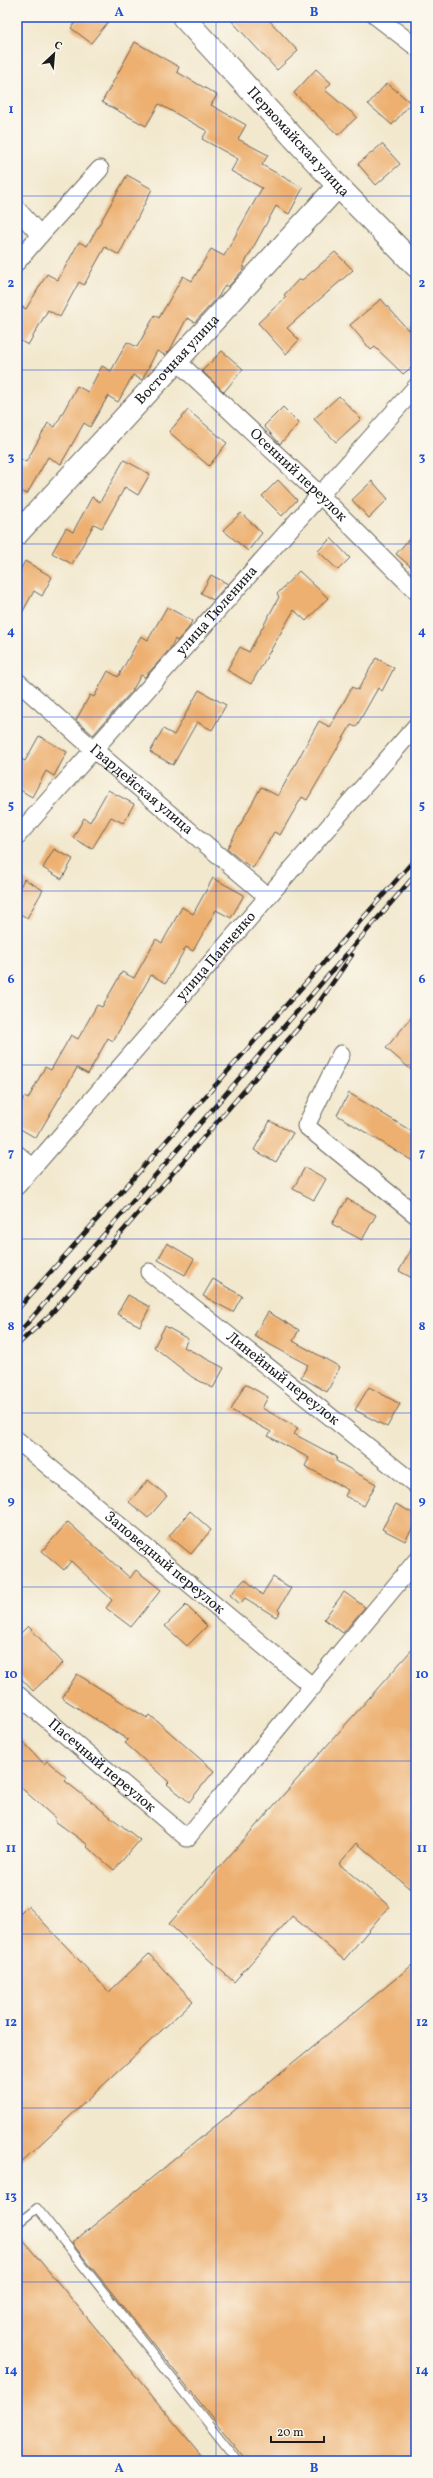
<svg xmlns="http://www.w3.org/2000/svg" width="433" height="2478" viewBox="0 0 433 2478" font-family="Vollkorn,serif">
  <rect width="100%" height="100%" fill="#fbf7ec"/>
  <filter id="ink" filterUnits="userSpaceOnUse"><feTurbulence type="fractalNoise" baseFrequency=".025" numOctaves="2"/><feDisplacementMap in="SourceGraphic" scale="8" xChannelSelector="R" yChannelSelector="G"/><feConvolveMatrix kernelMatrix="1 2 1 2 8 2 1 2 1" color-interpolation-filters="sRGB"/></filter>
  <filter id="wash" filterUnits="userSpaceOnUse"><feTurbulence type="fractalNoise" baseFrequency=".012" numOctaves="4" result="noise"/><feDisplacementMap in="SourceGraphic" scale="16" xChannelSelector="R" yChannelSelector="G"/><feGaussianBlur stdDeviation="0.9" result="paint"/><feColorMatrix in="noise" values="0 0 0 0 0 0 0 0 0 0 0 0 0 0 0 0 0 1.4 0 .05"/><feComposite in="paint" operator="in"/></filter>
  <g filter="url(#wash)">
    <rect width="100%" height="100%" fill="#f2e8ce"/>
    <g id="blocks">
      <path fill="#edb071" d="M80 17H112L91 43 71 28Z
        M228 17H266L298 51 277 70Z
        M135 42 179 67 177 72 217 95 211 105 246 125 238 139 268 155 262 165 303 188 289 214 276 206 243 266 245 267 243 270 228 287 225 285 218 297 195 322 187 318 170 350 165 355 157 351 142 380 133 375 118 402 108 396 90 427 84 423 61 464 48 457 27 494 17 489V457L26 462 48 423 55 427 77 386 88 392 102 366 111 371 127 342 137 347 155 315 159 318 183 276 192 281 211 249 224 256 262 188 231 171 238 159 202 139 207 131 159 104 146 126 102 102Z
        M316 69 331 83 325 90 357 117 338 135 294 93Z
        M387 83 411 103 392 125 368 104Z
        M382 144 400 164 376 185 358 164Z
        M127 175 152 189 119 255 105 247 84 285 79 282 60 317 48 310 28 345 17 339V304L26 309 47 274 58 280 79 242 87 246Z
        M335 252 353 270 287 328 299 340 286 354 258 323 286 297 284 295 299 279 301 281Z
        M381 299 408 330 416 323V364L403 374 375 347 371 350 350 325Z
        M222 351 243 369 224 392 202 371Z
        M339 396 361 419 336 442 314 419Z
        M283 407 299 423 280 444 264 426Z
        M188 410 227 443 209 466 169 432Z
        M124 460 150 474 138 495 125 487 102 528 94 524 72 564 52 553 66 528 73 532 92 497 100 502Z
        M278 480 297 500 282 516 262 496Z
        M372 481 388 499 369 518 352 500Z
        M241 513 262 533 248 551 223 530Z
        M416 531V571L396 554Z
        M331 538 350 558 338 570 318 551Z
        M25 561 52 577 42 596 34 591 17 622V576Z
        M299 571 328 598 306 621 294 610 251 684 227 670 240 647 249 652 279 597 277 594Z
        M211 575 228 584 213 600 201 593Z
        M167 607 192 621 188 629 177 641 175 639 170 649 145 677 141 675 132 691 93 735 76 720 90 695 94 697 108 671 118 677 141 636 148 640Z
        M376 658 394 668 382 691 378 688 356 727 351 725 307 800 302 797 280 835 274 832 253 868 243 862 227 849 261 787 278 796 319 721 330 727 352 687 358 690Z
        M199 690 226 705 212 730 197 722 173 765 150 752 163 729 174 735Z
        M39 736 67 752 54 776 46 771 32 797 17 788V757L25 761Z
        M108 790 134 804 123 823 111 817 92 849 73 838 84 818 90 822Z
        M54 849 73 859 62 879 43 868Z
        M213 878 244 895 231 918 216 910 193 951 186 947 166 983 151 975 113 1041 108 1038 88 1074 77 1068 36 1138 17 1127V1110L24 1097 28 1099 45 1067 51 1070 71 1035 78 1039 97 1005 102 1007 122 972 134 978 156 939 162 943 182 907 193 914Z
        M24 879 43 890 27 918 17 912V893Z
        M416 1012V1074L386 1048Z
        M349 1093 416 1134V1163L337 1115Z
        M270 1121 293 1133 276 1162 254 1150Z
        M305 1167 326 1179 314 1200 293 1189Z
        M347 1199 376 1215 362 1240 332 1224Z
        M416 1241V1280L399 1271Z
        M167 1243 194 1259 185 1275 158 1260Z
        M213 1279 242 1296 233 1312 203 1296Z
        M128 1295 150 1307 140 1326 117 1314Z
        M268 1312 299 1330 293 1341 340 1367 327 1392 301 1377 308 1365 254 1336Z
        M165 1326 188 1339 184 1347 224 1368 213 1388 192 1377 154 1347Z
        M245 1384 268 1397 262 1408 298 1428 294 1434 337 1457 336 1461 376 1484 364 1506 345 1496 348 1490 305 1466 309 1458 268 1436 271 1432 231 1410Z
        M369 1387 400 1404 387 1427 355 1410Z
        M148 1480 167 1496 148 1518 129 1502Z
        M396 1504 416 1515V1522L405 1541 382 1529Z
        M190 1511 211 1530 191 1554 169 1536Z
        M68 1522 130 1578 136 1570 161 1590 131 1627 106 1608 112 1600 71 1561 64 1570 42 1551Z
        M273 1577 291 1588 278 1610 280 1612 276 1617 245 1598 240 1604 230 1595 245 1579 262 1595Z
        M344 1592 365 1607 343 1633 324 1619Z
        M186 1605 207 1626 187 1646 165 1626Z
        M28 1626 63 1663 33 1691 17 1674V1637Z
        M416 1645V1894L357 1843 339 1864 389 1906 344 1960 292 1916 234 1982 169 1924Z
        M77 1674 147 1718 150 1715 214 1771 189 1802 167 1784 169 1782 125 1743 128 1740 62 1698Z
        M17 1735 44 1764 47 1761 67 1778 65 1781 140 1840 114 1870 87 1847 88 1845 55 1821 56 1819 17 1784Z
        M28 1906 109 1992 149 1954 193 2001 17 2166V1917Z
        M416 1962V2461H247L72 2243Z
        M17 2233 206 2461H17Z"/>
    </g>
  </g>
  <g filter="url(#ink)">
    <use href="#blocks" fill-opacity="0" stroke="#67635a" stroke-width="1"/>
    <g fill="none" stroke-linecap="round" stroke-linejoin="round">
      <defs>
        <path id="lane" d="M17 2224 37 2208 238 2461"/>
        <g id="street">
          <path d="M377 17 416 47"/>
          <path d="M17 209 40 235 17 262"/>
          <path d="M40 235 100 169"/>
          <path id="s1" d="M178 362 321 496 416 591"/>
          <path id="s2" d="M17 681 92 748 268 897"/>
          <path id="s3" d="M17 836 416 387"/>
          <path d="M341 1054 306 1126 416 1215"/>
          <path d="M17 1154 33 1168"/>
          <path id="s4" d="M17 1186 416 726"/>
          <path id="s5" d="M149 1272 416 1485"/>
          <path id="s6" d="M17 1440 313 1687"/>
          <path id="s7" d="M17 1694 187 1838 416 1561"/>
        </g>
        <g id="secondary">
          <path id="s8" d="M183 17 338 186 416 266"/>
          <path id="s9" d="M17 534 338 186"/>
        </g>
      </defs>
      <use href="#lane" stroke="#67635a" stroke-width="10"/>
      <use href="#street" stroke="#67635a" stroke-width="19"/>
      <use href="#secondary" stroke="#67635a" stroke-width="24"/>
      <use href="#lane" stroke="#fff" stroke-width="8"/>
      <use href="#street" stroke="#fff" stroke-width="17"/>
      <use href="#secondary" stroke="#fff" stroke-width="22"/>
      <defs>
        <path id="rail" d="M17 1310 416 858
          M17 1335 416 874
          M17 1345 51 1314 313 1011 352 955"/>
      </defs>
      <use href="#rail" stroke="#1c1c1c" stroke-width="4.5"/>
      <use href="#rail" stroke="#fbf7ec" stroke-width="3" stroke-dasharray="9" stroke-linecap="butt"/>
    </g>
  </g>
  <path fill="none" stroke="#1d4ed8" stroke-width="1" stroke-opacity="0.55" d="M216 17V2461M17 196H416M17 370H416M17 544H416M17 717H416M17 891H416M17 1065H416M17 1239H416M17 1413H416M17 1587H416M17 1761H416M17 1934H416M17 2108H416M17 2282H416"/>
  <g text-anchor="middle" dominant-baseline="central" stroke-width="3" stroke-linejoin="round" paint-order="stroke">
    <g font-size="15" fill="#1c1c1c" stroke="#fbf7ec">
      <text stroke="none"><textPath href="#s8" startOffset="170">Первомайская улица</textPath></text>
      <text stroke="none"><textPath href="#s9" startOffset="237">Восточная улица</textPath></text>
      <text stroke="none"><textPath href="#s1" startOffset="165">Осенний переулок</textPath></text>
      <text stroke="none"><textPath href="#s3" startOffset="301">улица Тюленина</textPath></text>
      <text stroke="none"><textPath href="#s2" startOffset="165">Гвардейская улица</textPath></text>
      <text stroke="none"><textPath href="#s4" startOffset="304">улица Панченко</textPath></text>
      <text stroke="none"><textPath href="#s5" startOffset="171">Линейный переулок</textPath></text>
      <text stroke="none"><textPath href="#s6" startOffset="192">Заповедный переулок</textPath></text>
      <text stroke="none"><textPath href="#s7" startOffset="111">Пасечный переулок</textPath></text>
    </g>
  </g>
  <rect width="433" height="2478" fill="none" stroke="#fbf7ec" stroke-width="44"/>
  <g transform="translate(54 54) rotate(26)" stroke="#fbf7ec" stroke-width="3" paint-order="stroke">
  <path d="M0-3L7 15L0 10L-7 15Z" fill="#1c1c1c"/>
  <text y="-6" font-size="11" font-weight="bold" text-anchor="middle" fill="#1c1c1c">С</text>
  </g>
  <path d="M271 2436v6h53v-6" fill="none" stroke="#1c1c1c" stroke-width="2"/>
  <text x="277" y="2436" font-size="12" fill="#1c1c1c" stroke="#fbf7ec" stroke-width="3" paint-order="stroke">20 m</text>
  <rect x="22" y="22" width="389" height="2434" fill="none" stroke="#1d4ed8" stroke-width="1.5"/>
  <g font-size="13" text-anchor="middle" font-weight="bold" fill="#1d4ed8">
    <text x="119" y="16">A</text>
    <text x="314" y="16">B</text>
    <text x="11" y="113">1</text>
    <text x="422" y="113">1</text>
    <text x="11" y="287">2</text>
    <text x="422" y="287">2</text>
    <text x="11" y="461">3</text>
    <text x="422" y="461">3</text>
    <text x="11" y="635">4</text>
    <text x="422" y="635">4</text>
    <text x="11" y="809">5</text>
    <text x="422" y="809">5</text>
    <text x="11" y="983">6</text>
    <text x="422" y="983">6</text>
    <text x="11" y="1157">7</text>
    <text x="422" y="1157">7</text>
    <text x="11" y="1330">8</text>
    <text x="422" y="1330">8</text>
    <text x="11" y="1504">9</text>
    <text x="422" y="1504">9</text>
    <text x="11" y="1678">10</text>
    <text x="422" y="1678">10</text>
    <text x="11" y="1852">11</text>
    <text x="422" y="1852">11</text>
    <text x="11" y="2026">12</text>
    <text x="422" y="2026">12</text>
    <text x="11" y="2200">13</text>
    <text x="422" y="2200">13</text>
    <text x="11" y="2374">14</text>
    <text x="422" y="2374">14</text>
    <text x="119" y="2472">A</text>
    <text x="314" y="2472">B</text>
  </g>
</svg>
